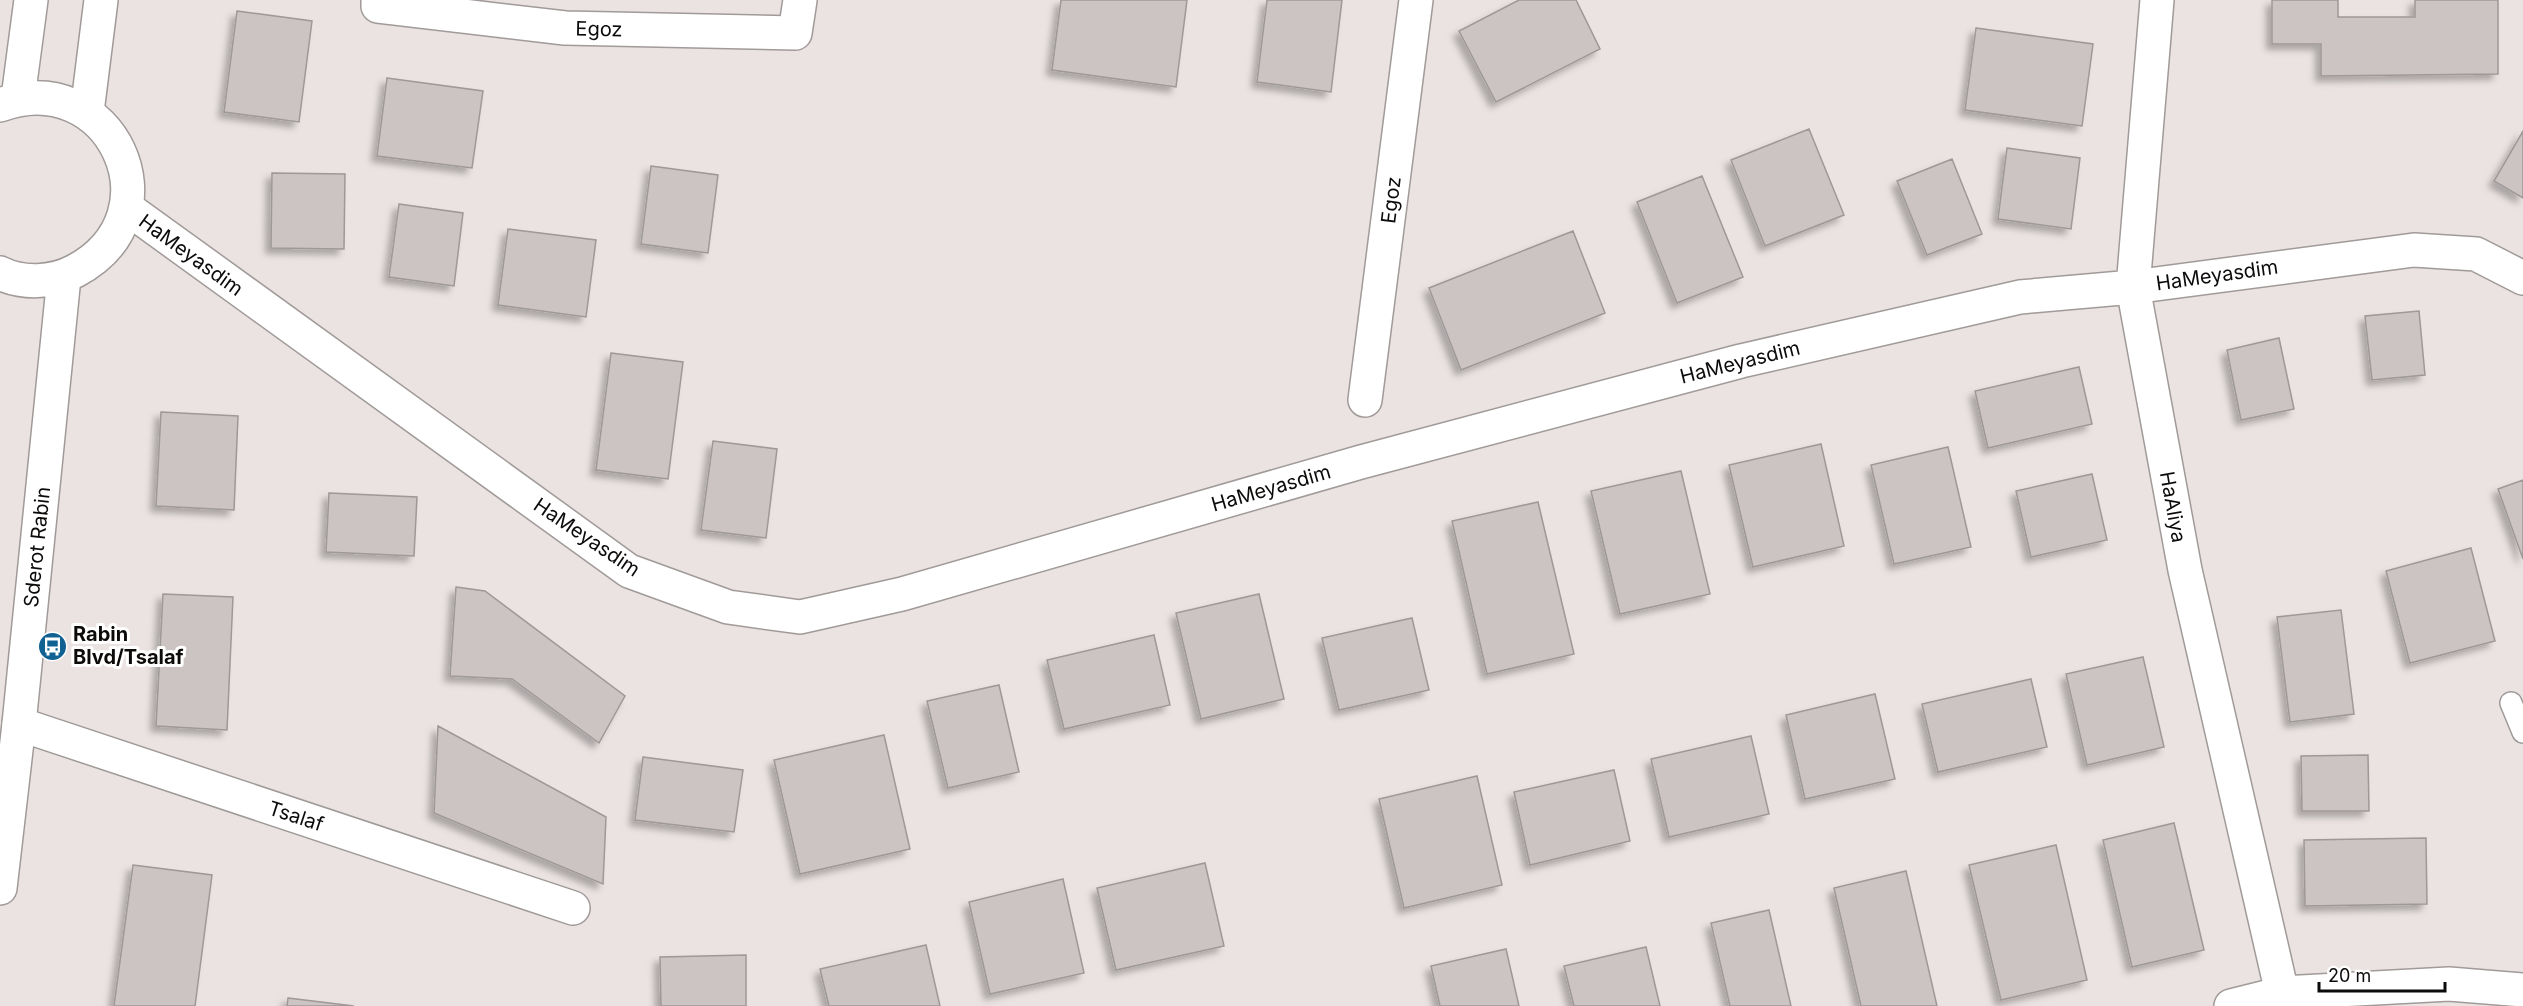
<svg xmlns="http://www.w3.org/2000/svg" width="2523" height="1006" viewBox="0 0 2523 1006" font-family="Inter,sans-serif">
  <defs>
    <filter id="shadow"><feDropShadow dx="-5.5" dy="5.5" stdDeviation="3" flood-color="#0004"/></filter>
  </defs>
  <rect width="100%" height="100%" fill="#eae3e2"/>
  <path fill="#cbc4c3" stroke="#9e9897" stroke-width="1.5" filter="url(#shadow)" d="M1061 0H1187L1176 87 1052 70Z
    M1267 0H1342L1331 92 1257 82Z
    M1519 0H1576L1600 49 1496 102 1459 31Z
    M2272 0H2338V17H2415V0H2498V74L2321 76V44H2272Z
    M237 11 312 21 299 122 224 112Z
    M1976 28 2093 44 2082 126 1965 110Z
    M387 78 483 91 472 168 377 156Z
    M1809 129 1844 215 1765 246 1731 160Z
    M2523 131V198L2494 181Z
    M2007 148 2080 158 2071 229 1998 219Z
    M1952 159 1982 234 1927 255 1897 181Z
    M651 166 718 175 708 253 641 244Z
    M272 173 345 174 344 249 271 248Z
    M1702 176 1743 277 1677 303 1637 202Z
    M399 204 463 213 454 286 389 277Z
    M508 229 596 240 586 317 498 305Z
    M1573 231 1605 313 1461 370 1429 288Z
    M2419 311 2425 375 2372 380 2365 316Z
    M2279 338 2294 409 2241 420 2227 350Z
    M611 353 683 362 668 479 596 470Z
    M2079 367 2092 424 1988 448 1975 391Z
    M161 412 238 416 234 510 156 506Z
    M713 441 777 449 766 538 701 530Z
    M1821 444 1844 546 1753 567 1729 465Z
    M1948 447 1971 547 1894 564 1871 465Z
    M1681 471 1710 594 1620 614 1591 491Z
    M2092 474 2107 540 2031 557 2016 491Z
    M2523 480V559L2498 489Z
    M329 493 417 497 414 556 326 552Z
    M1538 502 1574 654 1487 674 1452 521Z
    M2471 548 2495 641 2410 663 2386 571Z
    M456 587 485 591 625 696 599 743 512 679 450 676Z
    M163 594 233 597 227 730 156 726Z
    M1259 594 1284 699 1201 719 1176 613Z
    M2341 610 2354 714 2290 722 2277 617Z
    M1412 618 1429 690 1339 710 1322 638Z
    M1154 635 1170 705 1064 729 1047 660Z
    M2143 657 2164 747 2087 765 2066 674Z
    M2031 679 2047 747 1938 772 1922 704Z
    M999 685 1019 772 948 788 927 701Z
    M1875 694 1895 779 1805 799 1786 715Z
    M438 726 606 817 603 884 434 813Z
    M884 735 910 849 800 874 774 760Z
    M1751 736 1769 814 1669 837 1651 759Z
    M2368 755 2369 811H2302L2301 756Z
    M643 757 743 770 734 832 635 820Z
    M1614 770 1630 841 1530 865 1514 792Z
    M1477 776 1502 885 1404 908 1379 799Z
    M2174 823 2204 950 2132 967 2103 840Z
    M2426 838 2427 904 2305 906 2304 840Z
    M2056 845 2087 980 2001 1000 1969 865Z
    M1205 863 1224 946 1116 970 1097 888Z
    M133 865 212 875 195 1006H114Z
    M1906 871 1937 1006H1861L1834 888Z
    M1063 879 1084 973 990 994 969 902Z
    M1769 910 1791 1006H1730L1711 923Z
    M926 945 940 1006H829L820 969Z
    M1646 947 1660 1006H1574L1564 966Z
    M1506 949 1519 1006H1440L1431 966Z
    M746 955V1006H661L660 957Z
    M288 998 354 1006H287Z"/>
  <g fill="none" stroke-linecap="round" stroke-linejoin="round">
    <defs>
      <path id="service" d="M2511 703 2523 732"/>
      <path id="minor" d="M378 0V6L565 28 795 33 800 0
        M2157 0 2133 287 2185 570 2285 1006
        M127 208 629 571 728 607 800 617 902 594 1361 462 1741 361 2020 297 2133 287 2414 250 2476 254 2523 278
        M1365 400 1416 0
        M19 724 573 908
        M2231 1006 2283 993 2449 984 2523 990"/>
      <path id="tertiary" d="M18 98 31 0
        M0 105C110 64 182 214 75 271 53 283 22 284 0 273
        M87 112 101 0
        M0 888 19 724 64 277"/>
    </defs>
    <use href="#service" stroke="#a09a99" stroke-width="24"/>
    <use href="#minor" stroke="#a09a99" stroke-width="36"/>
    <use href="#tertiary" stroke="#a09a99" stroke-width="36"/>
    <use href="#service" stroke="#fff" stroke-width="21"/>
    <use href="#minor" stroke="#fff" stroke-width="33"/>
    <use href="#tertiary" stroke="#fff" stroke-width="33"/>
  </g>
  <defs>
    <symbol id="bus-disc" viewBox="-11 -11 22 22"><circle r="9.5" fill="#126193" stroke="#fff"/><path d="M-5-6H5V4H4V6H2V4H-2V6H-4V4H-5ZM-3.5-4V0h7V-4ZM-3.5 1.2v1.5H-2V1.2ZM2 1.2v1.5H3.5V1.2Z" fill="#fff"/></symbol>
  </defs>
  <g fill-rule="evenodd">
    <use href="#bus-disc" x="36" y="630" width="33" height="33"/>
  </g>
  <g text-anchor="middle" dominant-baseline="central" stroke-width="6" stroke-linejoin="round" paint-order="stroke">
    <g font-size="20" fill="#0d0b0a" stroke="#fff">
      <text transform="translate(599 29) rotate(1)">Egoz</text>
      <text transform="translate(1391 200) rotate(-83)">Egoz</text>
      <text transform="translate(191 255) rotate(36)">HaMeyasdim</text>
      <text transform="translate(2217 275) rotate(-8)">HaMeyasdim</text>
      <text transform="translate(1740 362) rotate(-14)">HaMeyasdim</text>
      <text transform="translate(1271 488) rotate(-16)">HaMeyasdim</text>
      <text transform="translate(2173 507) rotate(80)">HaAliya</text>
      <text transform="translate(587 537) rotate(34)">HaMeyasdim</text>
      <text transform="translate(37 547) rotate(-84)">Sderot Rabin</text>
      <text transform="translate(296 816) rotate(18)">Tsalaf</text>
    </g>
    <g font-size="20" font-weight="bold" fill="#0d0b0a" stroke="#fff" text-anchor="start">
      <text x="73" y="634">Rabin<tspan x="73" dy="23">Blvd/Tsalaf</tspan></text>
    </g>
  </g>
  <path d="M2319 982v9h126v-9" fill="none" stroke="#0d0b0a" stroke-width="3"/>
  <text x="2328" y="982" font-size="18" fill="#0d0b0a" stroke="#ffffff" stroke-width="4.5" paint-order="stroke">20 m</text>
</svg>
